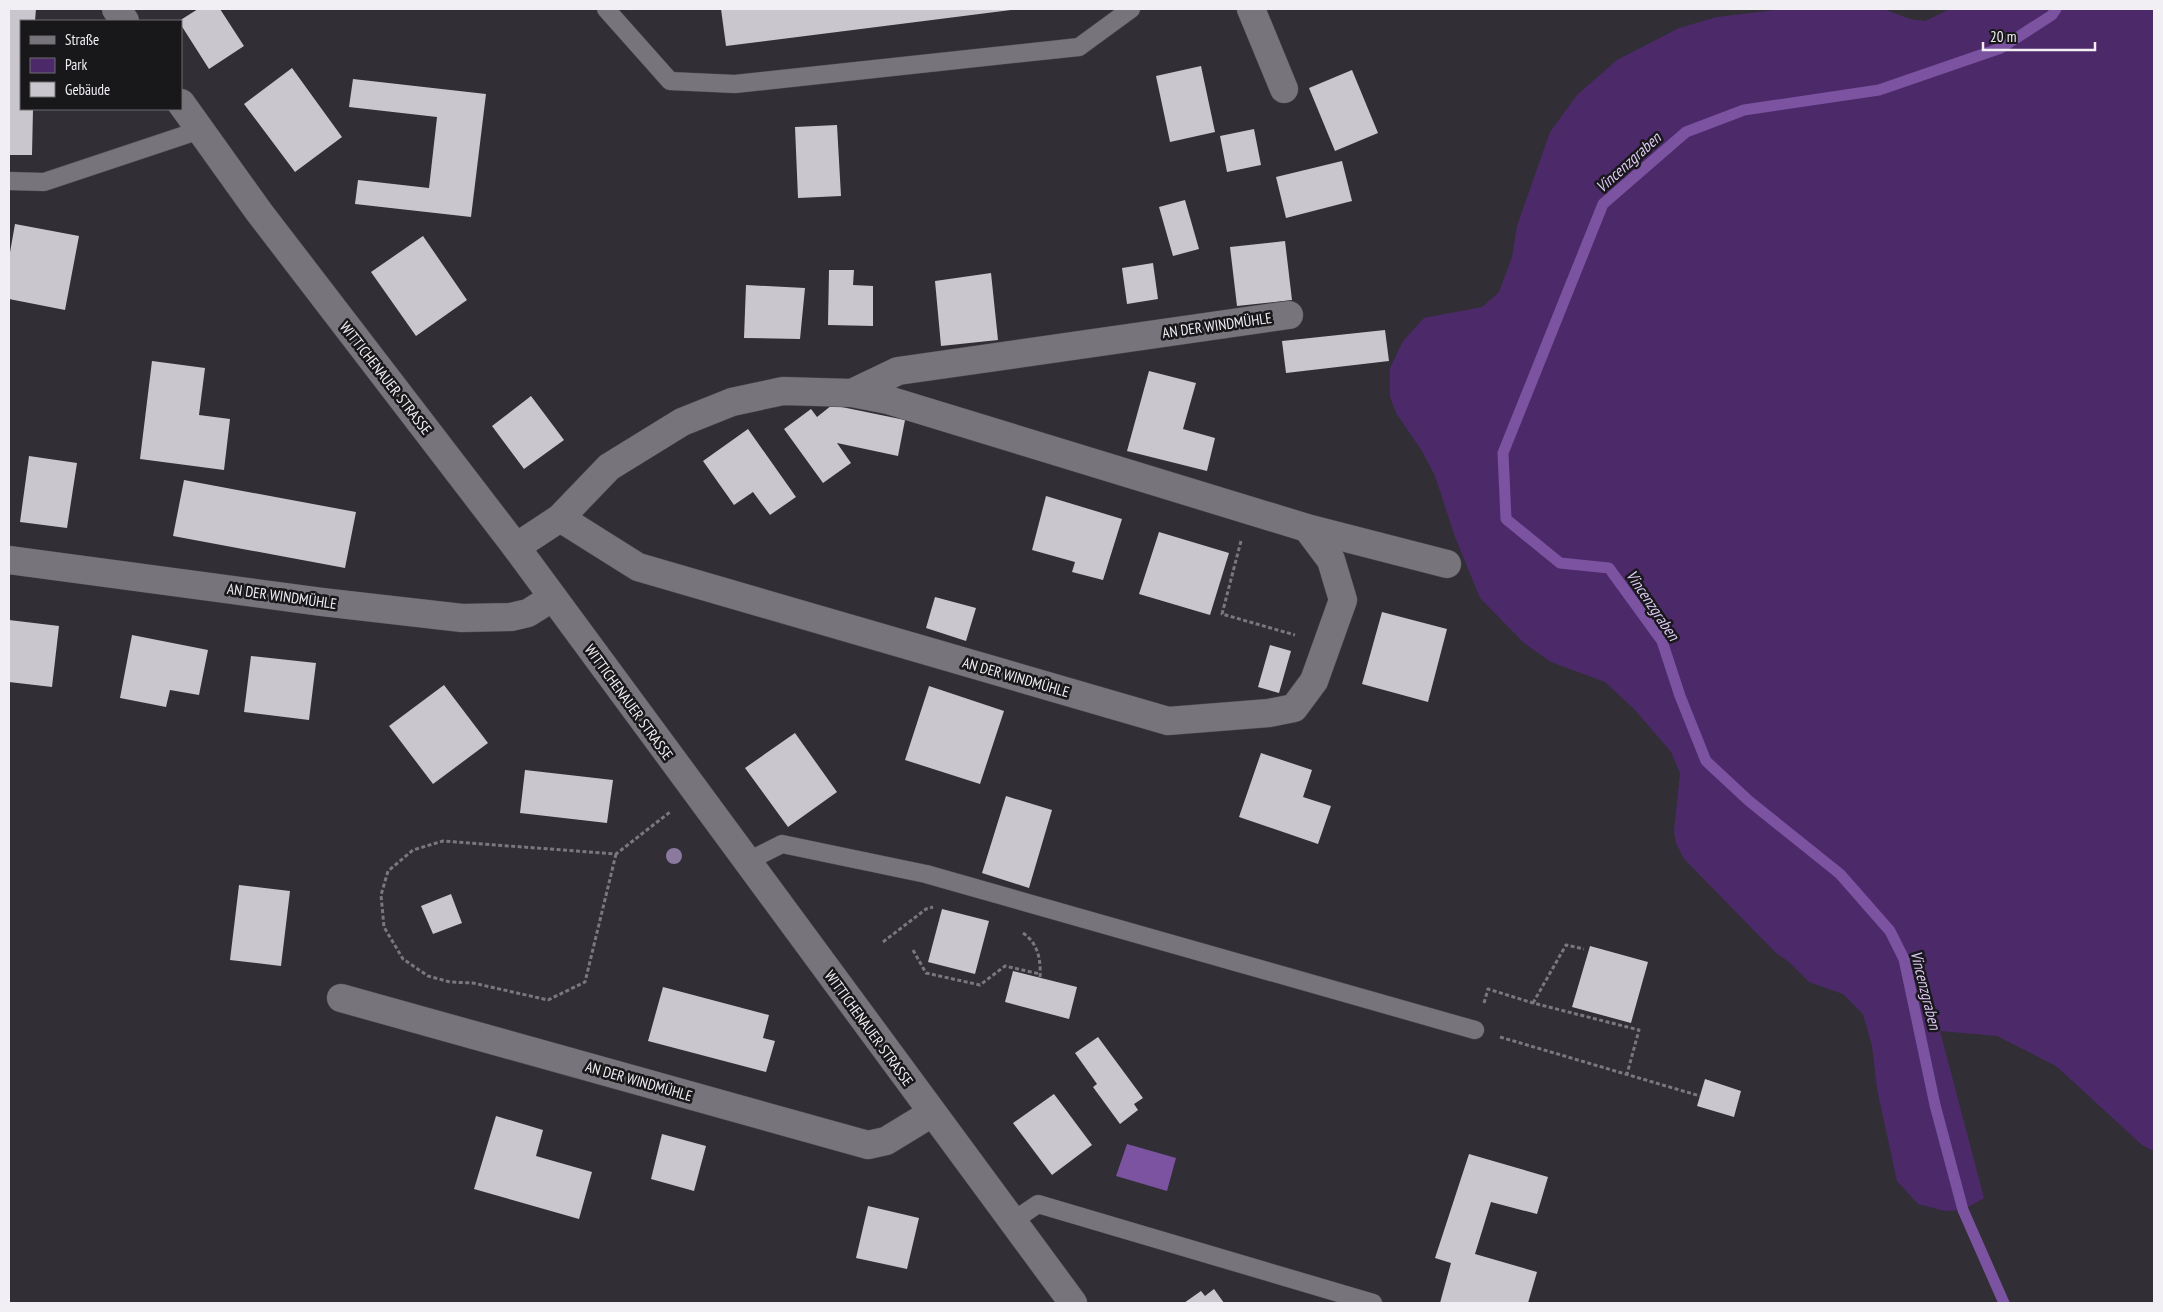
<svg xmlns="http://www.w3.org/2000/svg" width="2163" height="1312" viewBox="0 0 2163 1312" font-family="'PT Sans Narrow',sans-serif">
  <rect width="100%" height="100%" fill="#312e35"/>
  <path fill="#4c2a69" d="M1785 9H1883L1910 19 1925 21 1950 9H2154V1151L2142 1145 2056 1066 1997 1036 1940 1031 1984 1198 1963 1210 1945 1211 1918 1204 1897 1181 1877 1089 1872 1046 1863 1014 1843 994 1809 982 1789 962 1776 953 1684 859 1676 843 1674 831 1680 773 1671 752 1635 710 1605 682 1551 662 1524 643 1480 598 1455 537 1435 476 1422 451 1396 413 1390 397V368L1403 341 1424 318 1482 307 1499 292 1512 257 1517 226 1550 132 1577 95 1617 60 1679 28 1717 17Z"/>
  <path fill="#7b53a1" d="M1127 1144 1176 1158 1167 1191 1116 1176Z"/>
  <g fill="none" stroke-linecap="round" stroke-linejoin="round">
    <path stroke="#7b53a1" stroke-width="11" d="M2004 1303 1963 1210 1935 1105 1904 959 1890 931 1840 874 1749 801 1706 761 1680 696 1662 641 1609 568 1560 563 1506 519 1503 453 1603 204 1686 132 1744 110 1879 90 2001 48 2052 15 2056 9"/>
  </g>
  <path fill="#cac6ce" d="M9 9H36L35 21H21V109H33L32 155H9Z
    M198 9H220L244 46 209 69 181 25V21H179Z
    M721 9H1011V10L726 46Z
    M1201 66 1215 132 1170 142 1156 76Z
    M292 68 342 137 295 172 244 104Z
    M1352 70 1378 133 1335 151 1309 88Z
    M353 79 486 94 471 217 355 204 358 180 429 188 437 117 349 107Z
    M837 125 841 196 798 198 795 127Z
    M1254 129 1261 165 1227 172 1220 136Z
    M1342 161 1352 201 1286 218 1276 177Z
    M1185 200 1199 249 1173 256 1159 207Z
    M15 224 79 236 65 310 9 299V258Z
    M423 236 467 300 416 336 371 272Z
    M1285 241 1292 300 1237 306 1230 247Z
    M1153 263 1158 299 1127 304 1122 268Z
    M829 270H854L853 285 873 286V326L828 325Z
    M991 273 998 340 941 346 935 281Z
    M746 285 805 288 800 339 744 338Z
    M1385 330 1389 361 1286 373 1282 341Z
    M152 361 205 368 199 415 230 419 224 470 140 459Z
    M1149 371 1196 383 1183 429 1215 438 1207 471 1127 451Z
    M531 396 564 440 524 469 492 426Z
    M832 405 905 420 898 456 837 443 851 463 823 483 784 429 811 409 817 417Z
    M748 429 796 497 770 515 753 492 734 505 703 461Z
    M29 456 77 463 67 528 20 522Z
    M184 480 356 512 345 568 173 536Z
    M1046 496 1122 519 1103 580 1072 572 1075 562 1032 550Z
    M1159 532 1229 553 1210 615 1139 594Z
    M935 597 976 608 966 641 926 628Z
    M1382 612 1447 629 1428 702 1362 684Z
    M9 620 59 626 52 687 9 682Z
    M132 635 208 650 199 695 170 690 166 707 120 698Z
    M1270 645 1291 651 1279 693 1258 687Z
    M251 656 316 663 309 720 244 712Z
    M444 685 488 743 433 784 389 726Z
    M929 686 1004 711 980 784 905 760Z
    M795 733 837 792 788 827 745 768Z
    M1261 753 1312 770 1303 797 1331 806 1318 844 1239 817Z
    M525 770 613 780 607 823 520 813Z
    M1006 796 1052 810 1029 888 982 873Z
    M239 885 290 891 281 966 230 960Z
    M451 894 462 923 433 934 421 906Z
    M942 909 989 921 975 974 928 962Z
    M1590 946 1648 962 1631 1023 1572 1007Z
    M1013 971 1077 987 1069 1019 1005 1002Z
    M663 987 769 1015 763 1038 775 1041 766 1072 648 1041Z
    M1098 1037 1143 1098 1134 1104 1138 1110 1120 1124 1093 1087 1097 1084 1075 1053Z
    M1705 1079 1741 1091 1734 1117 1697 1106Z
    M1054 1094 1092 1145 1052 1175 1013 1123Z
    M496 1116 543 1130 536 1156 592 1172 579 1219 474 1189Z
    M662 1134 706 1146 694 1191 651 1179Z
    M1469 1154 1548 1177 1537 1214 1491 1202 1475 1254 1537 1272 1528 1303H1440L1451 1263 1435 1258Z
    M868 1206 919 1218 907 1269 856 1258Z
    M1214 1289 1224 1303H1184L1201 1291 1205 1296Z"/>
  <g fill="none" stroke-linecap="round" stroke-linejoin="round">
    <defs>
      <path id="service" d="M606 9 670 81 735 84 1079 47 1131 9
        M9 181 44 182 200 130
        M746 862 782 844 926 874 1475 1030
        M1013 1221 1038 1204 1373 1303"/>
      <path id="minor" d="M1251 9 1284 89
        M852 393 898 371 1289 315
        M1307 528 1447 564
        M516 547 560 518 609 467 682 422 732 402 783 391 852 393 888 400 1307 528 1331 560 1343 600 1314 681 1294 708 1269 713 1168 721 638 567 560 518
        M9 560 322 602 462 618 511 617 528 613 552 598
        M341 998 868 1145 886 1141 932 1113"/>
      <path id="secondary" d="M116 9 125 21
        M181 103 259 212 516 547 1073 1303"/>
    </defs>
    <use href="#service" stroke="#4d4a50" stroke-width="19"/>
    <use href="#minor" stroke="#4d4a50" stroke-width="29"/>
    <use href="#secondary" stroke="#4d4a50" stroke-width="29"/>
    <path stroke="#7a777d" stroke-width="3" stroke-dasharray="4 2.5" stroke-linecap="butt" d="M1241 541 1222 614 1295 635
      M616 854 585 982 548 1000 473 983 450 982 428 976 403 959 384 927 381 895 388 871 413 850 443 841 616 854 670 812
      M1023 933C1039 944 1041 961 1040 979
      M883 942 926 909 933 907
      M913 950 926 973 980 985 1005 966 1040 974
      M1484 1003 1488 989 1533 1003 1639 1030 1627 1074
      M1533 1003 1566 945 1584 949
      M1500 1037 1700 1096"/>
    <use href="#service" stroke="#78747c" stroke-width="18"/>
    <use href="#minor" stroke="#78747c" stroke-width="28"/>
    <use href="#secondary" stroke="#78747c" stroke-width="28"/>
  </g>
  <circle fill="#8b799f" cx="674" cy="856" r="8"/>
  <g text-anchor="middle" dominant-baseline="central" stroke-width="5" stroke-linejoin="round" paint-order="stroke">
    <g font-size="15" fill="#f1eff3" stroke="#18171a">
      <text transform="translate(1217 325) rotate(-8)">AN DER WINDMÜHLE</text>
      <text transform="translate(386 378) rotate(52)">WITTICHENAUER STRASSE</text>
      <text transform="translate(282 596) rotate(8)">AN DER WINDMÜHLE</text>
      <text transform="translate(1016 677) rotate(16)">AN DER WINDMÜHLE</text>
      <text transform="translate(629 702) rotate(54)">WITTICHENAUER STRASSE</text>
      <text transform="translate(869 1028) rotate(54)">WITTICHENAUER STRASSE</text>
      <text transform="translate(639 1081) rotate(16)">AN DER WINDMÜHLE</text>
    </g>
    <g font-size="16" font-style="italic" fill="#decaf5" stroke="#18171a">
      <text transform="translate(1628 162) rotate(-42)">Vincenzgraben</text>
      <text transform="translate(1653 605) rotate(56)">Vincenzgraben</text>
      <text transform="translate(1926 990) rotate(76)">Vincenzgraben</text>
    </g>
  </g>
  <rect width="2163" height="1312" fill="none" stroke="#f1eff3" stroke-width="20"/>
  <rect x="20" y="20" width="162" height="90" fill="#18171a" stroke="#6f6d71"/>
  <rect x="30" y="36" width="25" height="8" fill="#78747c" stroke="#6f6d71"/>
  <text x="65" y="45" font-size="15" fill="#f1eff3">Straße</text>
  <rect x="30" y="58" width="25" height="15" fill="#4c2a69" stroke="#6f6d71"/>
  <text x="65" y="70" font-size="15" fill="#f1eff3">Park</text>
  <rect x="30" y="82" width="25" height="15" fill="#cac6ce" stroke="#6f6d71"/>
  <text x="65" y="95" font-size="15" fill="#f1eff3">Gebäude</text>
  <path d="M1983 42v8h112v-8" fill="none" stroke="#f1eff3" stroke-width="2.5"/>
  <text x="1990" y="42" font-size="15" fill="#f1eff3" stroke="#18171a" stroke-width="4" paint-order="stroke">20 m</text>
</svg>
